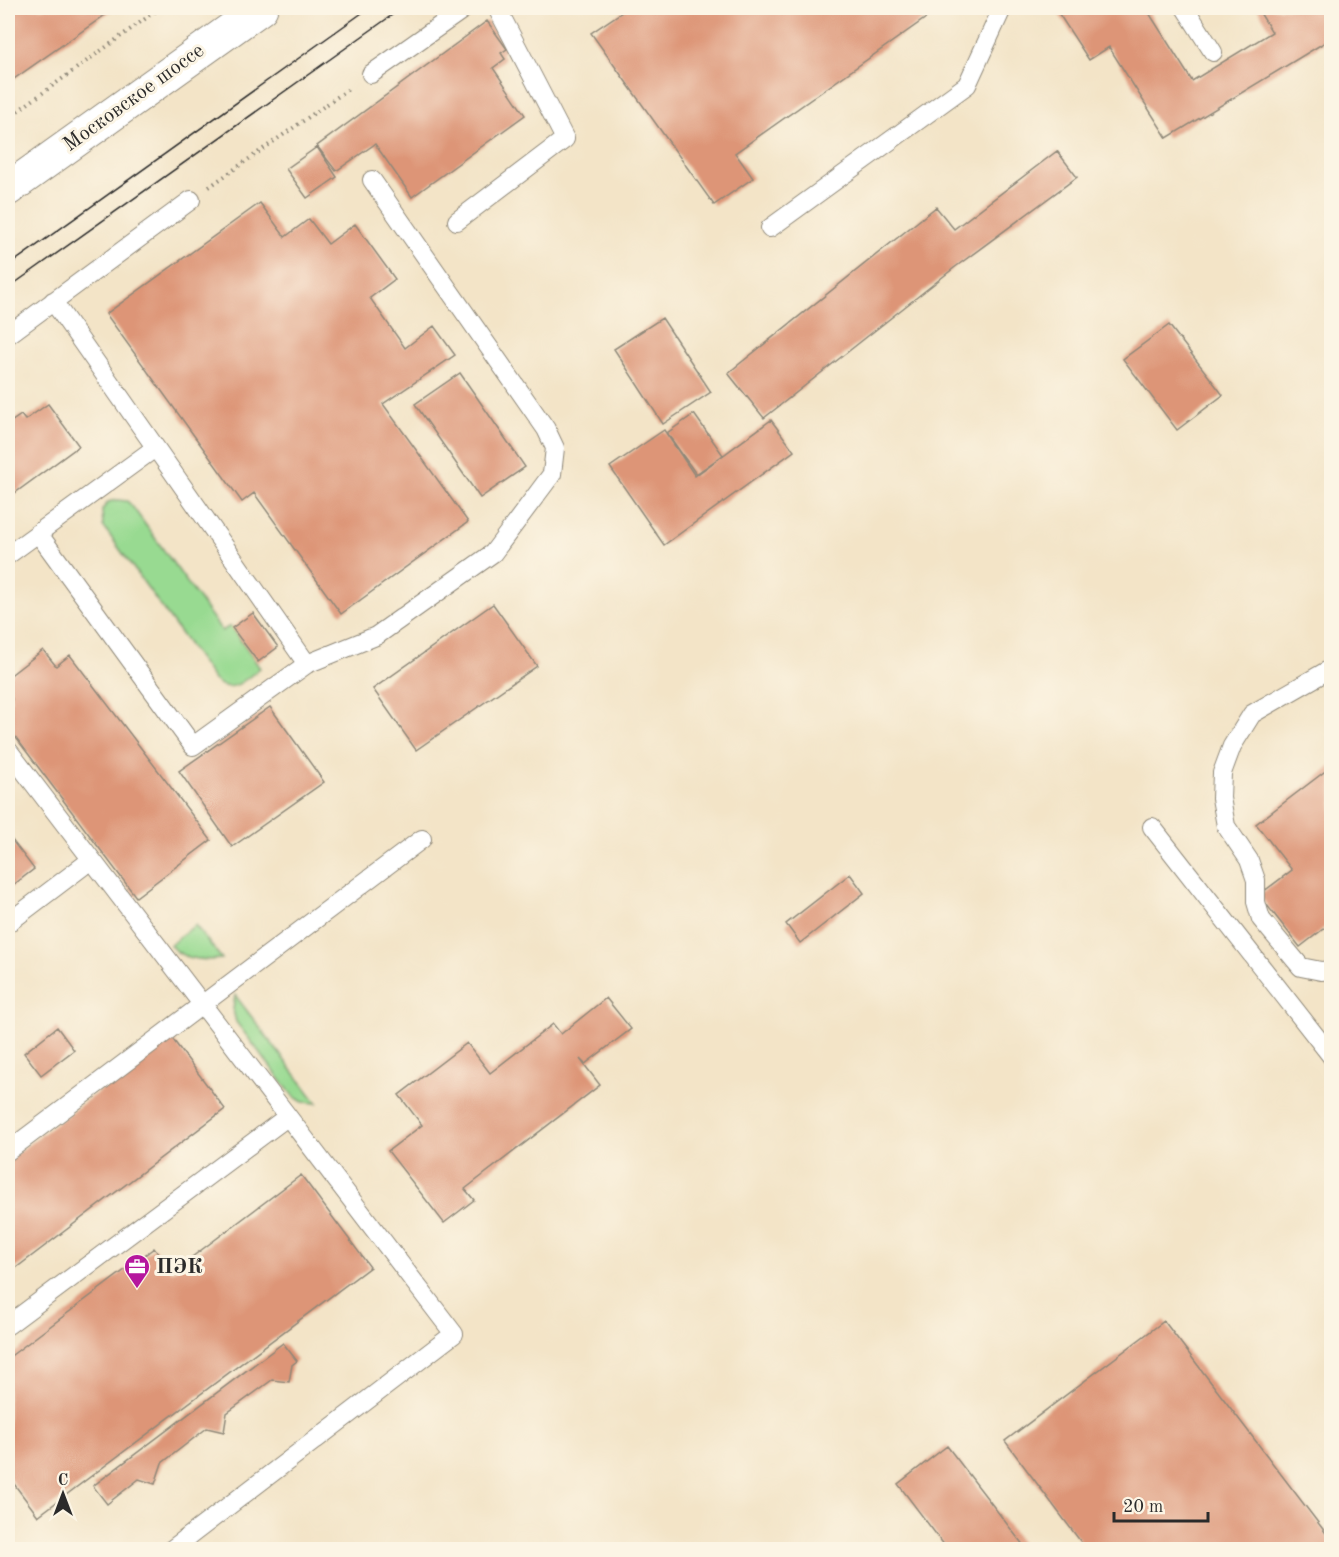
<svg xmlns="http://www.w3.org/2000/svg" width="1339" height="1557" viewBox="0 0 1339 1557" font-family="'Old Standard TT',serif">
  <rect width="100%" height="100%" fill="#fcf5e5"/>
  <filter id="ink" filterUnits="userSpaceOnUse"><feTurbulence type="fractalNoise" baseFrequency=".0167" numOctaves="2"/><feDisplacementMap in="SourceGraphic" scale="12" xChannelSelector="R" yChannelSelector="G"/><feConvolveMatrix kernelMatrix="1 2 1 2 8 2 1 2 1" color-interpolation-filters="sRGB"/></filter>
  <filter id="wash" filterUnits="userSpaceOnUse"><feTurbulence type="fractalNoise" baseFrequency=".008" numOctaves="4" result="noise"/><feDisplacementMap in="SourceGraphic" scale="24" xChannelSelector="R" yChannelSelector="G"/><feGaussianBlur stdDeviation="1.35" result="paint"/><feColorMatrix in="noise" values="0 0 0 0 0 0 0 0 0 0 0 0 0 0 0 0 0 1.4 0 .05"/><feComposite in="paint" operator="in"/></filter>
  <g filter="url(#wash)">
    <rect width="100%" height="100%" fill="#f3e4c7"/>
    <path fill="#98da91" stroke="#62825e" stroke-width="1.5" d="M117 500 127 501 132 506 222 631 230 626 260 668C245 680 231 696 214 680L103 526 102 510 108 502Z
      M195 925 222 959C203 961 182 960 170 945Z
      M235 995 317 1103 303 1102 293 1096 236 1022 233 1010Z"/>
    <g id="blocks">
      <path fill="#dd9577" d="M8 8H115L8 83Z
        M628 8H940L735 153 753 178 714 205 591 33Z
        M1055 8H1146L1192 81 1272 32 1257 8H1332V38L1167 138 1109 47 1089 60Z
        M487 21 507 49 501 53 505 59 493 68 525 115 412 197 375 144 336 171 317 146Z
        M317 147 337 177 307 198 286 169Z
        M1057 151 1077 177 954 268 764 418 728 373 936 207 954 229Z
        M260 203 285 237 309 219 328 244 355 224 395 279 370 298 405 348 434 326 455 355 383 404 468 522 341 614 254 493 242 502 106 314Z
        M662 318 711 392 663 424 614 349Z
        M1169 325 1223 395 1177 430 1123 359Z
        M460 373 525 467 480 498 415 404Z
        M48 404 79 446 8 498V424L21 415 25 420Z
        M694 414 723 455 696 474 667 433Z
        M771 420 794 451 664 545 610 467 664 430 695 476Z
        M493 604 537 666 416 750 373 689Z
        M253 613 278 647 258 662 232 628Z
        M43 650 56 666 70 655 211 840 136 897 8 727V702L12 699 8 693V677Z
        M270 707 324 782 232 847 179 771Z
        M1332 766V908L1325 913 1332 922 1300 947 1259 895 1292 870 1256 824Z
        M8 835 34 869 8 889Z
        M850 874 864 893 800 943 786 924Z
        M606 998 631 1029 585 1064 580 1059 600 1085 465 1189 474 1200 444 1223 388 1151 422 1125 399 1095 467 1043 490 1073 553 1024 561 1034Z
        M57 1027 74 1050 41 1075 24 1053Z
        M171 1037 225 1109 8 1274V1160Z
        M301 1175 370 1267 38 1516 8 1476V1358L154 1248 172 1272Z
        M1164 1321 1332 1541V1550H1087L1005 1441Z
        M283 1343 297 1361 292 1365 289 1382 272 1380 227 1413 224 1432 207 1428 162 1463 155 1484 139 1479 107 1504 93 1486Z
        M947 1446 1027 1550H948L898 1484Z"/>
    </g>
  </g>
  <g filter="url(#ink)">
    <use href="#blocks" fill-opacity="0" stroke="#8f8879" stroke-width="1.5"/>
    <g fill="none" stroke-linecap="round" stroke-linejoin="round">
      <defs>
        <path id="service" d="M1185 8 1213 52
          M371 74 465 8
          M457 221 565 139 497 8
          M770 228 967 85 1001 11 1000 8
          M8 335 191 200
          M38 533 193 746 307 664 53 301
          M8 555 155 448
          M307 664 376 636 493 553 552 474 555 448 546 429 372 180
          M1332 668 1252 714 1232 746 1222 773 1221 798 1226 826 1249 860 1256 880V902L1261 919 1301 967 1321 971 1332 970
          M8 750 454 1334 171 1550
          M1152 827 1332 1057
          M8 923 91 860
          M8 1151 422 839
          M8 1325 287 1117"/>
        <path id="primary" d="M8 189 261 8"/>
      </defs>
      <use href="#service" stroke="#8f8879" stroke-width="20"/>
      <use href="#primary" stroke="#8f8879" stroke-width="35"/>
      <path stroke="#8f8879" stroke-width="4" stroke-dasharray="1.5 4.5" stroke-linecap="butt" d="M8 118 160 8
        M209 187 350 88"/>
      <use href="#service" stroke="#fff" stroke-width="18"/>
      <use href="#primary" stroke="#fff" stroke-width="33"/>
      <path stroke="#2b2b2b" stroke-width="1.5" d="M8 266 369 8
        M8 288 402 8"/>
    </g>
  </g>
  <defs>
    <symbol id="office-pin" viewBox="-11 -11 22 30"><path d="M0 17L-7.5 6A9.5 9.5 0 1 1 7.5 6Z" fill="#b5179e" stroke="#fcf5e5"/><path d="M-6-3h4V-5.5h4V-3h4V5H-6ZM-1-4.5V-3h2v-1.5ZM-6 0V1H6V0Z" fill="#fff"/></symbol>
  </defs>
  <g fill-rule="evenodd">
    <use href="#office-pin" x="122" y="1252" width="30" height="40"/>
  </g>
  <g text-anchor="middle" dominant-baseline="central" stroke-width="6" stroke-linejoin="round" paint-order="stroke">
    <g font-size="21" fill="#2b2b2b" stroke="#fcf5e5">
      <text transform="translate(134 98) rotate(-36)">Московское шоссе</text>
    </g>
    <g font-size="21" font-weight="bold" fill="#2b2b2b" stroke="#fcf5e5" text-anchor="start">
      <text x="156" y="1267">ПЭК</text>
    </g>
  </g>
  <rect width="1339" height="1557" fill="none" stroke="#fcf5e5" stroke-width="30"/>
  <g transform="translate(63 1494)" stroke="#fcf5e5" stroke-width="4.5" paint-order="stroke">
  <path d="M0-4.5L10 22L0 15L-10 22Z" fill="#2b2b2b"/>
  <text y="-9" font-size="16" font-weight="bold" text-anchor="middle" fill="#2b2b2b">С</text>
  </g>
  <path d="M1114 1512v9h94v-9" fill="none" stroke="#2b2b2b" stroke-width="3"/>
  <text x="1123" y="1512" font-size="18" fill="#2b2b2b" stroke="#fcf5e5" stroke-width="4.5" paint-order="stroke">20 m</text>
</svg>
